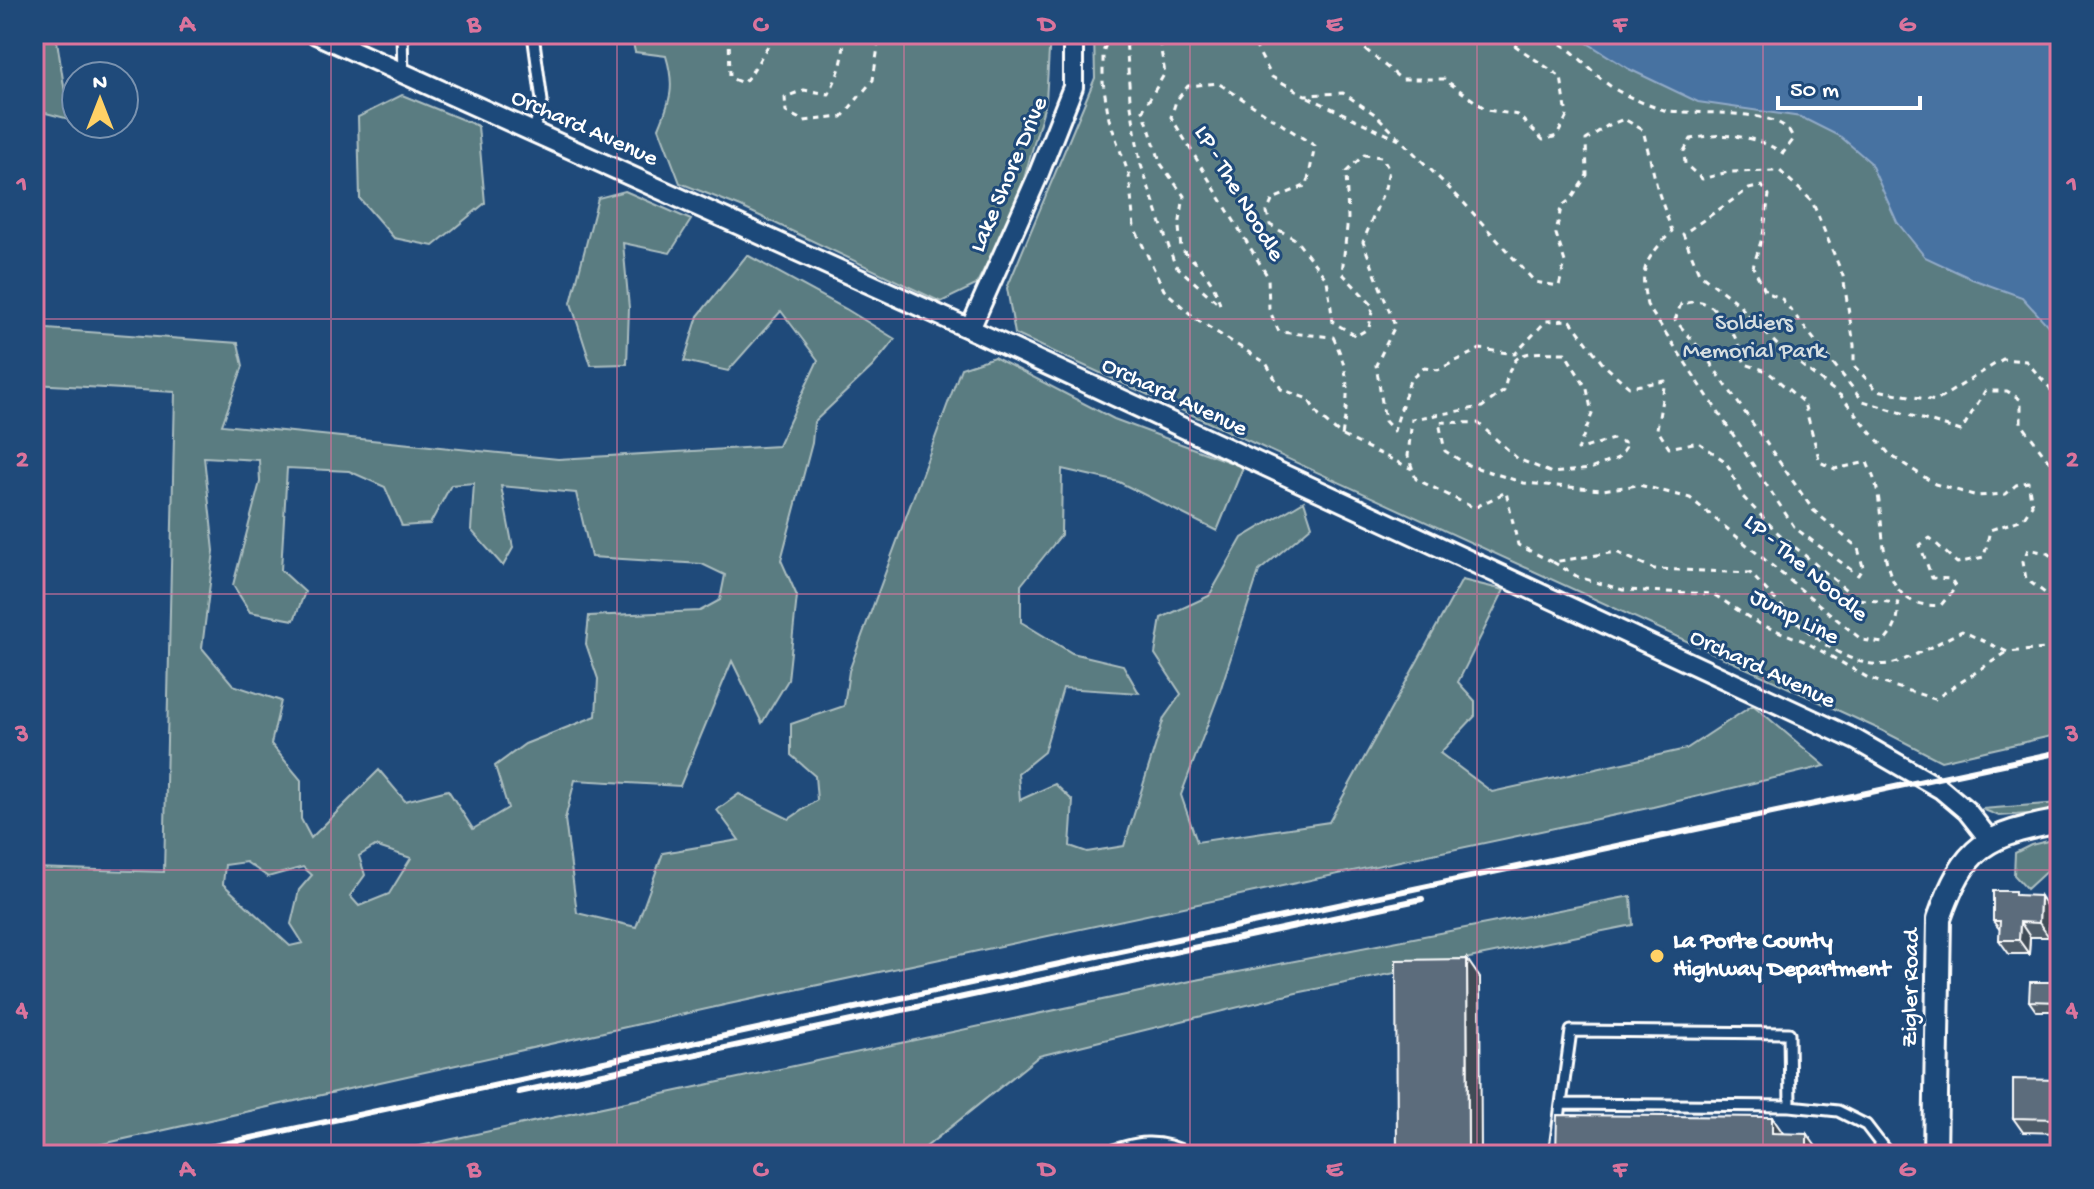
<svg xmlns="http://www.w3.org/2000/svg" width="2094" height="1189" viewBox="0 0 2094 1189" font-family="'Gochi Hand',sans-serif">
  <rect width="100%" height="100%" fill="#1f4a7a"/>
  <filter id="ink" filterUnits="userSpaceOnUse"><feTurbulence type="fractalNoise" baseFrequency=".0125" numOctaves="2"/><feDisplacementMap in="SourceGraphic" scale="16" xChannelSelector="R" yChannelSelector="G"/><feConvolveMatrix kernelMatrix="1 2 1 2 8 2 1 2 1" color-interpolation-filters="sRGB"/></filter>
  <g filter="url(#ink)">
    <path fill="#5a7c81" stroke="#acbec0" stroke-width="2" fill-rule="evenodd" d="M34 34H56L69 119 34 110Z
      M635 34H1050L1046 101 1016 207 976 285 941 302 741 207 680 183 659 128C671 99 675 86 666 56L635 52 632 39Z
      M1094 34H2060V734L1941 761 1881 730 1015 334 1007 288 1095 78Z
      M402 95 478 126 485 203 433 246 394 238 360 199 358 117Z
      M625 191 691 220 670 253 623 243 629 308 627 364 591 365 571 303 598 198Z
      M747 255 846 309 895 339 873 366 814 422 812 443 781 560 797 596 788 680 762 723 732 661 680 786 575 780 565 819 577 913 636 927 663 853 739 840 717 810 739 794 789 819 817 800 815 776 791 755V724L844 706 849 671 961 368 994 357 1114 419 1243 467 1217 531 1119 482 1062 469 1061 535 1021 585V622L1072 653 1123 665 1139 693 1063 688 1044 752 1018 773 1020 800 1055 784 1073 801 1070 846 1087 852 1124 846 1164 718 1181 694 1155 654 1161 618 1209 596 1242 538 1304 501 1312 526 1259 571 1219 694 1181 795 1197 842 1329 822 1462 580 1504 590 1458 682 1475 701V716L1440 753 1492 792 1686 749 1753 705 1825 766 1653 807 729 1004 53 1155H34V868L164 872 175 392 34 384V328L238 343 243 366 222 425 558 459 778 446 818 360 781 311 728 371 684 361 698 316ZM204 457 259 460 260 482 233 585 250 612 294 620 305 592 281 570 287 468 349 471 385 487 402 526 430 524 451 485 474 483 471 530 503 566 513 548 501 486 576 493 591 557 702 564 725 575 720 600 700 611 589 616 586 644 598 679 596 716 525 744 495 766 508 808 473 829 448 790 405 801 379 770 311 838 301 819V780L271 744 281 701 233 685 202 648 214 551ZM375 846 411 858 389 894 359 906 350 896 365 875 359 856ZM246 862 268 877 303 867 312 875 299 890 291 924 303 943 290 946 223 884 225 865Z
      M2060 803V812L1999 816 1982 809Z
      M2060 838V862L2052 866 2027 889 2014 875 2015 853 2031 845Z
      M1631 896 1633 925 1296 993 1039 1056 916 1155H378L1191 981Z"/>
    <path fill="#4772a1" stroke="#91aac7" stroke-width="2" d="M1573 34H2060V339L2022 297 1972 279 1925 257 1897 222 1870 162 1841 137 1801 117 1698 102 1629 69Z"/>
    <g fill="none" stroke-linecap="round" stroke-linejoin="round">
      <defs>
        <path id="service" d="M402 34 403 74
          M533 34 542 101 533 133
          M1561 1104 1790 1106 1838 1111 1866 1125 1889 1155
          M1100 1155C1136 1141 1158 1137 1192 1155
          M1554 1155 1571 1031 1789 1033 1790 1106"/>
        <path id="minor" d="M316 34 970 329 1856 740 1941 789 1967 811 1989 839
          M970 329 1037 178 1073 87V34"/>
        <path id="tertiary" d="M1935 1155 1939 919C1965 844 1986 835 2060 821"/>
      </defs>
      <use href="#service" stroke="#fff" stroke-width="15"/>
      <use href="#minor" stroke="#fff" stroke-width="24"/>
      <use href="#tertiary" stroke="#fff" stroke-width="28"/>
      <path stroke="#fff" stroke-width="3" stroke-dasharray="6 6" stroke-linecap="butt" d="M729 34 730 78 743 83C757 69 766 43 779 34
        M841 34C848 55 838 74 829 94L804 90 785 97 786 112 804 121 842 117 873 80 880 34
        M1110 34 1103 52V82L1109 119 1129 175 1134 227 1164 290 1197 320 1266 363 1281 389 1308 399 1319 416 1342 436C1349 396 1351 374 1333 337L1279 332 1269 309 1268 277 1171 117 1176 101 1188 86 1218 83 1315 146 1307 185 1273 199 1267 212 1270 225 1295 239 1327 280 1333 322 1356 336 1369 328 1373 306 1342 273 1348 218 1346 172 1364 155 1382 157 1389 170 1385 188 1363 242 1395 326 1376 365 1385 421 1394 431 1410 380 1424 368 1438 370 1480 349 1515 354 1546 321 1570 320 1603 364 1629 387 1665 381 1657 429 1669 448 1698 442 1726 462 1743 497 1778 533 1857 599 1898 603C1899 621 1895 630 1883 643L1862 640 1690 498 1639 485 1602 490 1524 483 1468 465 1445 451 1439 422 1478 423 1518 459 1552 473 1590 469 1618 458 1628 444 1613 439 1578 450 1592 414 1587 389 1565 353C1524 353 1513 346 1504 391L1482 407 1412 419 1408 456 1416 479 1474 508 1506 492 1518 545 1553 562 1616 552 1654 569 1750 573C1785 609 1835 671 1889 664 1906 662 1945 639 1962 631L2007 652 2060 648
        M1123 34 1126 37 1130 99 1140 162 1175 265 1220 305C1214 279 1201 267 1181 249L1179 227 1184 196 1161 164 1143 110 1165 73 1158 34
        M1249 34 1272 77 1305 95 1343 93 1376 115 1464 203 1535 282 1559 286 1565 262 1556 234 1561 207 1572 198 1587 175 1586 140 1607 126 1624 119 1643 130 1658 191 1672 231C1647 259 1638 266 1647 305L1795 528 1858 575 1863 567 1858 548 1813 510 1702 351 1675 320 1681 304C1687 303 1696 301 1701 302 1726 309 1738 342 1745 364L1767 371 1804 403 1820 462 1835 469 1867 462C1870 470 1874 477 1876 485 1887 528 1873 612 1941 605L1956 587 1951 579 1932 578 1920 545 1930 538 1957 563 1984 557 1990 530 2023 519 2032 505 2028 482 2016 485 2006 494 1977 496 1935 484 1890 455 1841 396 1782 350 1737 303 1699 273 1683 234 1749 189 1762 186 1769 195 1763 235 1753 267 1766 292 1782 299 1863 401 1961 431 1985 391H2007L2021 400V423L2051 464 2060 466
        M1347 34 1401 79H1444L1487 110 1518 115 1543 140 1557 136 1567 116 1561 77 1498 34
        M1539 34C1578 46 1587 73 1618 91 1631 98 1649 106 1664 110 1691 116 1789 105 1793 140L1783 153C1753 135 1726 132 1691 139L1684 151 1685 164 1702 179 1728 172 1780 171 1812 201 1843 276 1854 345V366L1877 390 1936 401 2003 359 2026 361 2050 388 2060 415
        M1308 97 1399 140
        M1343 436 1412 469
        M1553 562 1578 577 1623 590 1713 594 1759 624 1804 641 1870 679 1935 699 2007 652
        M2060 563 2047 553 2028 549 2023 562 2026 579 2060 604"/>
      <use href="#service" stroke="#1f4a7a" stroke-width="9"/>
      <use href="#minor" stroke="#1f4a7a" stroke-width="18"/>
      <use href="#tertiary" stroke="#1f4a7a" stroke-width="22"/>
      <path stroke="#fff" stroke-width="6" d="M519 1092 1422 899
        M172 1155 1050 966 2060 752"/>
    </g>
    <path fill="#4f5d6b" stroke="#fff" stroke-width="2" d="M2018 895 2049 910V937H2030L2029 954H2009L1999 940 2000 930 1993 921Z
      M2060 982V1011H2036L2029 1001Z
      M2060 1080V1133L2023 1132 2013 1118Z"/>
    <path fill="#404c57" stroke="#fff" stroke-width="2" d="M2040 896 2049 910V937L2039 923Z
      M2020 922 2030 937 2029 954 2019 940Z
      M1467 959 1480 978 1481 1155H1468Z
      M1772 1117 1785 1136 1772 1133Z
      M1807 1134 1820 1152V1155H1807Z"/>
    <path fill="#5c6c7c" stroke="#fff" stroke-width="2" d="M1993 891H2015V895L2040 896 2039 923 2020 922 2019 940H1999L2000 921H1993Z
      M1467 959 1468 1155H1397L1396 960Z
      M2030 982H2060V1002L2029 1001Z
      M2013 1079 2060 1080V1119L2013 1118Z
      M1557 1115 1772 1117V1133L1807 1134V1155H1556Z"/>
  </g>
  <path fill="none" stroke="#da749d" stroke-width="2" stroke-opacity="0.55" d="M331 34V1155M617 34V1155M904 34V1155M1190 34V1155M1477 34V1155M1763 34V1155M34 319H2060M34 594H2060M34 870H2060"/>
  <circle fill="#ffd166" stroke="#1f4a7a" stroke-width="3" cx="1657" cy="956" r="8"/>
  <g text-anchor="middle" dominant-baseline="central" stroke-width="6" stroke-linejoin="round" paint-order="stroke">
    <g font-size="24" fill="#fff" stroke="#1f4a7a">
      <text transform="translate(584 129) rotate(24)">Orchard Avenue</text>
      <text transform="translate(1010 175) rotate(-67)">Lake Shore Drive</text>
      <text transform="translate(1238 194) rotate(59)">LP - The Noodle</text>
      <text transform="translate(1174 398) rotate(25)">Orchard Avenue</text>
      <text transform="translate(1805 569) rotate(40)">LP - The Noodle</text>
      <text transform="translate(1794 618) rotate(27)">Jump Line</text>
      <text transform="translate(1762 670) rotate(25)">Orchard Avenue</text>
      <text transform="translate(1912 988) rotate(-89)">Zigler Road</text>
    </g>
    <g font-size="24" fill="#d6dee0" stroke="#1f4a7a">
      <text x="1754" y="324">Soldiers<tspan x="1754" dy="28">Memorial Park</tspan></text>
    </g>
    <g font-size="24" font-weight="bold" fill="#fff" stroke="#1f4a7a" text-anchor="start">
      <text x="1673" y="942">La Porte County<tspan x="1673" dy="28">Highway Department</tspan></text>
    </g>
  </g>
  <rect width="2094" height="1189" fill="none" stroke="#1f4a7a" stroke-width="88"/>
  <g transform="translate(100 100)"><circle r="38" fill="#1f4a7a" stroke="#7992af" stroke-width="2"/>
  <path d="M0-6L14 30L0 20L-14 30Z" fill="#ffd166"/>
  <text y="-12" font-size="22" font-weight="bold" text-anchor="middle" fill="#ffffff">N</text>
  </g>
  <path d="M1778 96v12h142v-12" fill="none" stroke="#ffffff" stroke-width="4"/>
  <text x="1790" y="96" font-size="24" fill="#ffffff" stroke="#1f4a7a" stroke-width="6" paint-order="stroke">50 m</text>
  <rect x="44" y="44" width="2006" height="1101" fill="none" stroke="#da749d" stroke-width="3"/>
  <g font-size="26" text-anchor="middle" font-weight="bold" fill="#da749d">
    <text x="187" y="31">A</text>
    <text x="474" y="31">B</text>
    <text x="760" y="31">C</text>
    <text x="1047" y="31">D</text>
    <text x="1334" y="31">E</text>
    <text x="1620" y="31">F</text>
    <text x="1907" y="31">G</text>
    <text x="22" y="191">1</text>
    <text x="2072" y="191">1</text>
    <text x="22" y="466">2</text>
    <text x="2072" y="466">2</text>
    <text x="22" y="741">3</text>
    <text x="2072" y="741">3</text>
    <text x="22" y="1016">4</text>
    <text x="2072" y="1016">4</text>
    <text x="187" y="1176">A</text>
    <text x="474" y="1176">B</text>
    <text x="760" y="1176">C</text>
    <text x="1047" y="1176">D</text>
    <text x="1334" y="1176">E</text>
    <text x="1620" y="1176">F</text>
    <text x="1907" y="1176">G</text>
  </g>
</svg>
